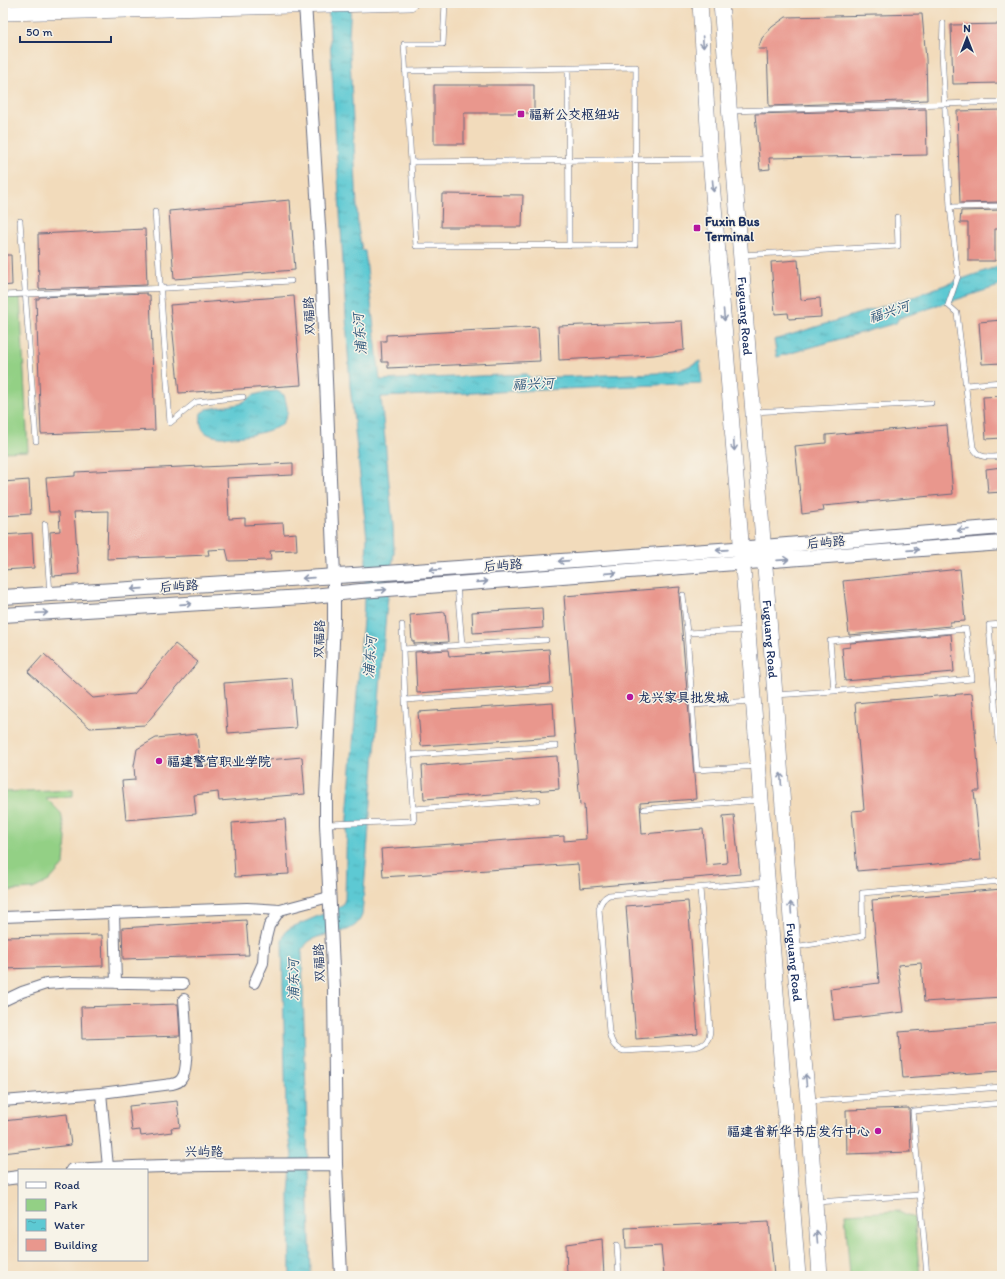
<svg xmlns="http://www.w3.org/2000/svg" width="1005" height="1279" viewBox="0 0 1005 1279" font-family="Itim,'LXGW WenKai TC',sans-serif">
  <defs>
    <pattern id="water-ripples" width="26" height="14" patternUnits="userSpaceOnUse"><rect width="26" height="14" fill="#5dc9d3"/><path d="M2 4q2-2 4 0t4 0M15 11q2-2 4 0t4 0" fill="none" stroke="#4ca4ae"/></pattern>
  </defs>
  <rect width="100%" height="100%" fill="#f7f3e8"/>
  <filter id="ink" filterUnits="userSpaceOnUse"><feTurbulence type="fractalNoise" baseFrequency=".025" numOctaves="2"/><feDisplacementMap in="SourceGraphic" scale="8" xChannelSelector="R" yChannelSelector="G"/><feConvolveMatrix kernelMatrix="1 2 1 2 8 2 1 2 1" color-interpolation-filters="sRGB"/></filter>
  <filter id="wash" filterUnits="userSpaceOnUse"><feTurbulence type="fractalNoise" baseFrequency=".012" numOctaves="4" result="noise"/><feDisplacementMap in="SourceGraphic" scale="16" xChannelSelector="R" yChannelSelector="G"/><feGaussianBlur stdDeviation="0.9" result="paint"/><feColorMatrix in="noise" values="0 0 0 0 0 0 0 0 0 0 0 0 0 0 0 0 0 1.4 0 .05"/><feComposite in="paint" operator="in"/></filter>
  <g filter="url(#wash)">
    <rect width="100%" height="100%" fill="#f2dbbb"/>
    <path fill="#93d085" stroke="#578072" d="M20 295 28 451 3 452V296Z
      M73 789V797L46 798 61 813 66 838 64 864 49 881 33 889 3 891V792Z
      M899 1211 914 1218 920 1276H850L845 1214Z"/>
    <path fill="url(#water-ripples)" stroke="#3c7c98" d="M328 3H351L349 36 358 228 362 250 365 251 380 380 527 374 531 378 658 373 685 368 700 361 702 383 381 397 393 526 394 552 386 613 362 915C353 943 308 925 302 953L311 1276H290L289 1193 292 1156 286 1113 282 940 286 931 290 928 342 906 345 899 347 818 363 620 367 538 350 386Z
      M1002 265V285L899 318 896 323 777 357 774 340 899 301Z
      M277 391 284 395C286 404 290 411 285 419 284 422 281 425 279 426 265 434 216 444 204 431 200 426 200 419 201 413L207 409 240 404 254 395 265 392Z"/>
    <g id="blocks">
      <path fill="#e9978d" d="M922 14 926 59 927 100 769 106 767 49H758L762 38 772 27 786 17Z
        M1002 24V83L953 84 951 25Z
        M434 85H534V113H464V144H434Z
        M926 109 927 155 769 158 770 169 760 170 755 114Z
        M1002 110V202L960 203 957 111Z
        M442 194 523 195 522 227H441Z
        M290 200 295 270 174 279 169 211Z
        M1002 210V229H995V261H968V223H960L961 211Z
        M145 229 147 285 39 289 38 234Z
        M3 255H11L12 285 3 286Z
        M798 260 801 300 820 298 821 317 789 319 788 313 775 314 771 262Z
        M147 293V295H150L155 430 41 434 36 299H39V297Z
        M294 296 301 385 179 393 170 305Z
        M1002 320V363L982 364 979 322Z
        M682 321 684 350 654 355 559 360 558 326Z
        M538 327 540 361 388 368V362H382L381 341H386V335Z
        M1002 396V438L986 439 983 397Z
        M947 425 953 494 823 506 824 511 802 514 795 446 826 443V435Z
        M293 463V475L227 478 229 519 245 518V525L283 523 284 534 296 533 297 550 270 551 271 560 229 561 226 549 208 550 209 555 107 559 108 511 74 512 79 574 53 576 50 532 60 531 59 512H49L46 478 75 476V472L202 466V467Z
        M1002 467V492L988 493 986 469Z
        M29 480 31 514 3 516V482Z
        M32 533 34 568 3 570V535Z
        M960 569 965 621 950 622V626L849 635 843 581Z
        M680 587 679 595 696 799 640 803 642 834 703 829 706 865 727 863 723 816 734 815 740 874 580 888 578 864 383 877 381 849 564 836V841L586 839 584 804 580 805 564 596Z
        M542 608 543 628 473 633 472 612Z
        M445 612 448 642 414 644V641H412L410 615Z
        M951 634 954 672 845 681 842 648 850 647V643Z
        M175 644 198 662 145 725 90 728 28 672 44 654 93 698 134 694Z
        M549 649 551 684 417 693 415 652 448 650 449 656Z
        M292 678 296 728 228 733 224 683Z
        M972 693 980 791H974L981 860 857 871 852 811 864 810 855 703Z
        M553 703 555 737 421 746 418 712Z
        M197 734 200 766 302 757 305 794 219 801 218 792 194 795 196 814 126 820 122 781 135 780 134 766 137 749 156 738Z
        M557 756 559 789 424 799 422 766Z
        M285 819 289 874 235 877 232 823Z
        M1002 889V997L924 1002 921 963 898 965 904 1012 834 1020 830 989 879 983 872 900Z
        M688 901 698 1034 636 1039 626 906Z
        M246 920 249 955 123 959 122 928Z
        M102 935 103 966 3 969V937Z
        M178 1004 180 1036 82 1039 81 1007Z
        M1002 1024V1071L903 1078 899 1032Z
        M177 1101 180 1127 171 1128 172 1132 141 1136 140 1130 132 1131 129 1106Z
        M909 1108 911 1152 847 1154 846 1110Z
        M67 1114 71 1145 3 1153V1121Z
        M769 1221 774 1276H664L661 1246 626 1248 625 1228Z
        M602 1239 604 1276H567L566 1244Z"/>
    </g>
  </g>
  <g filter="url(#ink)">
    <use href="#blocks" fill-opacity="0" stroke="#666b7f" stroke-width="1"/>
    <g fill="none" stroke-linecap="round" stroke-linejoin="round">
      <defs>
        <path id="service" d="M943 23 942 52 950 207 958 276 948 305 957 313 973 447C979 460 990 457 1002 456
          M568 68 569 246
          M405 71 636 67 635 245 416 246 404 44H443L445 3
          M731 111 1002 102
          M411 162 709 159
          M950 207 1002 206
          M155 212 170 423 196 402 243 397
          M20 221 36 441
          M741 255 898 246 897 217
          M3 295 167 288 291 281
          M966 385 1002 382
          M754 412 931 403
          M45 524 50 594
          M683 595 687 633
          M1002 624 989 625 998 740 1002 745
          M747 630 687 633 697 770 757 766
          M462 645 546 640
          M403 649 462 645 457 585
          M776 695 834 691 972 679 966 629 830 641 834 691
          M405 700 550 690
          M692 705 751 701
          M409 755 556 746
          M413 809 538 800
          M644 809 760 800
          M327 824 414 821 405 700 402 625
          M700 888 710 1029C710 1039 706 1045 695 1047L624 1051C614 1049 611 1041 609 1032L599 909C600 903 603 898 609 895L767 882
          M794 947 863 936 862 893 1002 881
          M810 1101 1002 1087
          M817 1202 920 1195
          M617 1245 619 1276
          M927 1276 913 1111 1002 1103"/>
        <path id="minor" d="M114 913 116 983
          M3 917 247 908 280 910
          M254 983 263 963 264 946 269 926 280 910 329 897
          M3 1001 22 992 46 984 73 982 183 984
          M3 1101 101 1093
          M108 1167 101 1093 172 1084C177 1083 180 1082 182 1078 190 1067 185 1015 184 999"/>
        <path id="tertiary" d="M305 3 321 258 334 576V620L326 798V824L334 989 336 1164 341 1276
          M72 1170C160 1164 248 1165 336 1164
          M3 1179 19 1177"/>
        <path id="secondary" d="M3 597 401 572 763 547 1002 527
          M3 615 303 597 361 591 1002 543"/>
        <g id="primary">
          <path d="M700 3 710 158 726 349 798 1276"/>
          <path id="s1" d="M721 3 775 695 793 947 808 1101 820 1276"/>
          <path d="M3 13 410 3"/>
        </g>
      </defs>
      <use href="#service" stroke="#666b7f" stroke-width="6"/>
      <use href="#minor" stroke="#666b7f" stroke-width="12"/>
      <use href="#tertiary" stroke="#666b7f" stroke-width="14"/>
      <use href="#secondary" stroke="#666b7f" stroke-width="16"/>
      <use href="#primary" stroke="#666b7f" stroke-width="16"/>
      <use href="#service" stroke="#fff" stroke-width="5"/>
      <use href="#minor" stroke="#fff" stroke-width="10"/>
      <use href="#tertiary" stroke="#fff" stroke-width="12"/>
      <use href="#secondary" stroke="#fff" stroke-width="14"/>
      <use href="#primary" stroke="#fff" stroke-width="15"/>
    </g>
    <defs><path id="oneway-shaft" d="M-6 0H5M1.5-3L5.5 0L1.5 3" fill="none" stroke-width="1.6" stroke-linecap="round" stroke-linejoin="round"/></defs>
    <g stroke="#8d97ae">
      <use href="#oneway-shaft" transform="translate(703 42) rotate(86)"/>
      <use href="#oneway-shaft" transform="translate(713 186) rotate(85)"/>
      <use href="#oneway-shaft" transform="translate(724 315) rotate(85)"/>
      <use href="#oneway-shaft" transform="translate(734 445) rotate(86)"/>
      <use href="#oneway-shaft" transform="translate(963 530) rotate(175)"/>
      <use href="#oneway-shaft" transform="translate(722 550) rotate(176)"/>
      <use href="#oneway-shaft" transform="translate(913 550) rotate(-4)"/>
      <use href="#oneway-shaft" transform="translate(783 560) rotate(-4)"/>
      <use href="#oneway-shaft" transform="translate(564 561) rotate(176)"/>
      <use href="#oneway-shaft" transform="translate(435 570) rotate(176)"/>
      <use href="#oneway-shaft" transform="translate(611 573) rotate(-4)"/>
      <use href="#oneway-shaft" transform="translate(308 578) rotate(176)"/>
      <use href="#oneway-shaft" transform="translate(482 582) rotate(-4)"/>
      <use href="#oneway-shaft" transform="translate(137 589) rotate(176)"/>
      <use href="#oneway-shaft" transform="translate(381 590) rotate(-4)"/>
      <use href="#oneway-shaft" transform="translate(186 604) rotate(-4)"/>
      <use href="#oneway-shaft" transform="translate(42 613) rotate(-3)"/>
      <use href="#oneway-shaft" transform="translate(781 779) rotate(-94)"/>
      <use href="#oneway-shaft" transform="translate(791 908) rotate(-94)"/>
      <use href="#oneway-shaft" transform="translate(806 1080) rotate(-95)"/>
      <use href="#oneway-shaft" transform="translate(817 1237) rotate(-95)"/>
    </g>
  </g>
  <g fill="#b5179e" stroke="#f7f3e8" stroke-width="1.5">
    <rect x="517" y="110" width="8" height="8" rx="2"/>
    <rect x="693" y="224" width="8" height="8" rx="2"/>
    <circle cx="630" cy="697" r="4"/>
    <circle cx="159" cy="761" r="4"/>
    <circle cx="878" cy="1131" r="4"/>
  </g>
  <g text-anchor="middle" dominant-baseline="central" stroke-width="3" stroke-linejoin="round" paint-order="stroke">
    <g font-size="13" font-weight="bold" fill="#1b2f5e" stroke="#f7f3e8" text-anchor="start">
      <text x="529" y="114">福新公交枢纽站</text>
      <text x="705" y="221">Fuxin Bus<tspan x="705" dy="15">Terminal</tspan></text>
      <text x="638" y="697">龙兴家具批发城</text>
      <text x="167" y="761">福建警官职业学院</text>
      <text x="870" y="1131" text-anchor="end">福建省新华书店发行中心</text>
    </g>
    <g font-size="13" fill="#1b2f5e" stroke="#f7f3e8">
      <text transform="translate(309 316) rotate(-92)">双福路</text>
      <text stroke="none"><textPath href="#s1" startOffset="314">Fuguang Road</textPath></text>
      <text transform="translate(826 542) rotate(-5)">后屿路</text>
      <text transform="translate(503 565) rotate(-4)">后屿路</text>
      <text transform="translate(179 586) rotate(-4)">后屿路</text>
      <text transform="translate(319 639) rotate(-88)">双福路</text>
      <text stroke="none"><textPath href="#s1" startOffset="638">Fuguang Road</textPath></text>
      <text transform="translate(319 963) rotate(-92)">双福路</text>
      <text stroke="none"><textPath href="#s1" startOffset="962">Fuguang Road</textPath></text>
      <text x="204" y="1151">兴屿路</text>
    </g>
    <g font-size="14" font-style="italic" fill="#2c567b" stroke="#f7f3e8">
      <text transform="translate(889 312) rotate(-18)">福兴河</text>
      <text transform="translate(360 334) rotate(-95)">浦东河</text>
      <text transform="translate(533 384) rotate(-3)">福兴河</text>
      <text transform="translate(370 657) rotate(-86)">浦东河</text>
      <text transform="translate(293 980) rotate(-90)">浦东河</text>
    </g>
  </g>
  <rect width="1005" height="1279" fill="none" stroke="#f7f3e8" stroke-width="16"/>
  <rect x="18" y="1169" width="130" height="92" fill="#f7f3e8" stroke="#9fa5b1"/>
  <rect x="26" y="1182" width="20" height="6" fill="#ffffff" stroke="#9fa5b1"/>
  <text x="54" y="1189" font-size="12" fill="#1b2f5e">Road</text>
  <rect x="26" y="1199" width="20" height="12" fill="#93d085" stroke="#9fa5b1"/>
  <text x="54" y="1209" font-size="12" fill="#1b2f5e">Park</text>
  <rect x="26" y="1219" width="20" height="12" fill="url(#water-ripples)" stroke="#9fa5b1"/>
  <text x="54" y="1229" font-size="12" fill="#1b2f5e">Water</text>
  <rect x="26" y="1239" width="20" height="12" fill="#e9978d" stroke="#9fa5b1"/>
  <text x="54" y="1249" font-size="12" fill="#1b2f5e">Building</text>
  <g transform="translate(967 38)" stroke="#f7f3e8" stroke-width="3" paint-order="stroke">
  <path d="M0-3L7 15L0 10L-7 15Z" fill="#1b2f5e"/>
  <text y="-6" font-size="11" font-weight="bold" text-anchor="middle" fill="#1b2f5e">N</text>
  </g>
  <path d="M20 36v6h91v-6" fill="none" stroke="#1b2f5e" stroke-width="2"/>
  <text x="26" y="36" font-size="12" fill="#1b2f5e" stroke="#f7f3e8" stroke-width="3" paint-order="stroke">50 m</text>
</svg>
